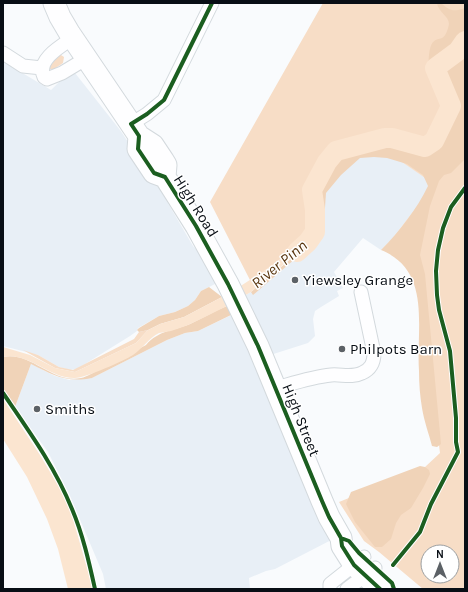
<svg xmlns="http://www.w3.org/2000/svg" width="468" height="592" viewBox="0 0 468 592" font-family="Karla,sans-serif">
  <rect width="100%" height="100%" fill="#f9fbfd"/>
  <path fill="#e8eff6" d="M3 58 19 71 51 90 61 80 75 73 120 130 159 188 193 246 225 279 201 291 195 300 188 306 175 312 159 316 138 328 137 331 130 336 77 369 70 370 59 367 38 355 3 346Z
    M373 142 435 184 393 238 381 250 363 238 334 272 343 288 337 291 339 296 321 307 315 311 313 319 315 336 308 343 264 357 237 300 251 292 298 253 315 238 318 233 313 191 328 162 337 152Z
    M240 311 339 536 275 569 266 571 249 578 250 589H106L103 574 70 496 48 452 15 407 31 364 55 376 69 380 92 378 167 340 185 333 198 331Z"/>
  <path fill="#f7ddc6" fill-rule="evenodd" d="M323 3H465V589H423L379 552 364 541 339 502 425 467 440 453 419 289 393 238 434 184 373 142 392 139 409 143 392 138H385L336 151 327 162 312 190 315 210V221L312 231 307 237 273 265 250 280 210 202ZM428 552H452V576H428Z
    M57 55H61L64 57 63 63 54 69H48Z
    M148 330 136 343 75 372 55 368 23 350 38 355 59 367 73 370 134 339 139 332Z"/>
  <path fill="#f0d3b8" d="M437 3H441C450 11 453 12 465 8V35L451 48 433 67 428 69C429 61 428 48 433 42 436 39 439 39 442 38 446 36 448 29 449 24 449 16 438 12 437 3Z
    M458 51 465 58V159L451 173 444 175 439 181 430 206 420 255 425 274 441 444 437 447 432 446C429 434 424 421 422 408 420 396 419 384 419 371 416 327 432 271 381 250 400 231 417 209 428 186L423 175 407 164 387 158 374 157 360 158 341 175 326 193 324 222 321 233 310 246 253 295 251 292 298 253 315 238 318 233 313 191 328 162 337 152 386 139H392L425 147 434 141 451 106 435 68Z
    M209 287 222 297 184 317 160 324 148 330 139 332 137 330 139 328 159 316 175 312 188 306 195 300 201 291Z
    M227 306 231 315 198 331 185 333 167 340 92 378C66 383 53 375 31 364L15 407 3 391V357C31 351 52 384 81 378 87 377 94 372 100 369 115 361 131 353 146 345 159 330 173 331 190 324 203 318 214 311 227 306Z
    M420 466 425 467 429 470 430 474 423 488 411 508 401 515 396 523 391 539 382 547H375L355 522 346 504 351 492Z"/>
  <path fill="#fbe5d0" d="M312 231 318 233 310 242 251 292 237 300 233 291C260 273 290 256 312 231Z
    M222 297 227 306C214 312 202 319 188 325 183 327 177 329 171 331 167 332 163 332 159 333 149 338 143 348 133 355 125 360 84 379 74 378 48 378 29 352 3 357V347L30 355 55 368 75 372 136 343 148 330 160 324 184 317Z
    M3 399 40 455 59 487 71 512 93 589H68L58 549 47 519 27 477 3 439Z"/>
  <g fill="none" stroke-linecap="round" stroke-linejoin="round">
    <path stroke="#fbe5d0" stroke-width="20" d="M297 252 308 242 315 232V210L312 190 327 162 336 151 385 138H392L425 147 434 141 451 106 435 68 458 51 465 41"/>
    <defs>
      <path id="street" d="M73 38C61 46 36 60 44 77L47 79 62 73 87 58
        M3 53 23 66 42 68
        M131 124 147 114 164 100 212 3
        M276 388C294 383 312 377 331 375 341 374 352 378 362 373 371 369 374 363 374 353L361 292
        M330 589V584L364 557
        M347 589 375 568"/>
      <path id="primary" d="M54 3 60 17 70 34 139 136 138 149 154 173 165 177 196 226 228 284 258 346 322 501 329 517 341 538 342 546 354 565 380 589
        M139 136 153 145 163 160 166 165 165 177"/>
    </defs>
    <use href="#street" stroke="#d3d9dd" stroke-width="15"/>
    <use href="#primary" stroke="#d3d9dd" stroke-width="23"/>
    <use href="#street" stroke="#fefeff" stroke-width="13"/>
    <use href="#primary" stroke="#fefeff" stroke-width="21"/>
    <defs>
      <path id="cycleway" d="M212 3 164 100 147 114 131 124 139 136 138 149 154 173 165 177 196 226 228 284 258 346 322 501 329 517 341 538 342 546 354 565 380 589
        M3 393C29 431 55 467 72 509 83 535 89 562 95 589
        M341 538 349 541 359 553 392 583 394 589
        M393 565 420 532 431 504 458 452 456 442V418L450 351 439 310 437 295 436 271 438 250 443 228 451 207 465 188"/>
    </defs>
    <use href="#cycleway" stroke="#fff" stroke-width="6"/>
    <use href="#cycleway" stroke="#1b5e20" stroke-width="4"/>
  </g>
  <g fill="#5c6166" stroke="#fff" stroke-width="1.5">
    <circle cx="295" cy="280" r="4"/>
    <circle cx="342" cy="349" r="4"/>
    <circle cx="37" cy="409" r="4"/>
  </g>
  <g text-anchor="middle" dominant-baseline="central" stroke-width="3" stroke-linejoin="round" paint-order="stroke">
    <g font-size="15" fill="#080e15" stroke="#fff">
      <text transform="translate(196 206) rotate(58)">High Road</text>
      <text transform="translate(301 420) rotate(68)">High Street</text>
    </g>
    <g font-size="15" fill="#080e15" stroke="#fff" text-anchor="start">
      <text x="303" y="280">Yiewsley Grange</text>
      <text x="350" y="349">Philpots Barn</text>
      <text x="45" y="409">Smiths</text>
    </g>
    <g font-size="16" font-style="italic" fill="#59350e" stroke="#fff">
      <text transform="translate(279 264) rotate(-39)">River Pinn</text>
    </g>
  </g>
  <rect width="468" height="592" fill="none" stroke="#080e15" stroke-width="8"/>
  <g transform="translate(440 564)"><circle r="19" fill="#ffffff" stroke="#9c9fa1"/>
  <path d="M0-3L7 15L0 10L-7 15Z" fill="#5c6166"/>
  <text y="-6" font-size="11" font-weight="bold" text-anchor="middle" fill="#080e15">N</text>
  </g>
</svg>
